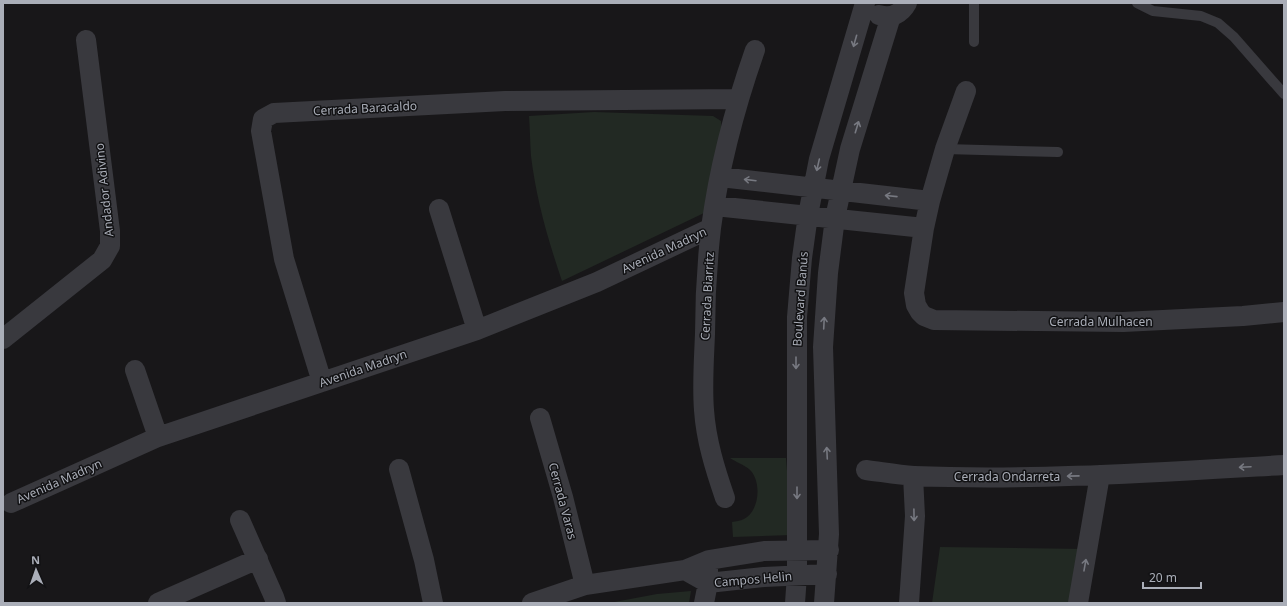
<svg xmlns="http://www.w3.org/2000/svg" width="1287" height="606" viewBox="0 0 1287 606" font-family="'Noto Sans',sans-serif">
  <rect width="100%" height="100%" fill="#181719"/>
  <path fill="#222923" d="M594 112 713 116 721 121 722 132 704 213 562 281C548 240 536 198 531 156 530 142 530 129 529 116Z
    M730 458H786L792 535 733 537 732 522C736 521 740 521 744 519 760 511 762 480 749 469 744 465 736 462 730 458Z
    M940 547 1084 549 1075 603H932Z
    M691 591 689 603H609L657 594Z"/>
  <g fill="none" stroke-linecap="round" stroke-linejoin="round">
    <path stroke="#39393e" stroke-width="10" d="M1137 3 1153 11 1201 16 1218 23 1234 37 1284 94
      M974 42V3
      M945 149 1058 152"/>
    <path stroke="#39393e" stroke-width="20" d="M879 15C891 19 901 14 907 3
      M966 91 945 149 930 201 924 228 914 293 916 305 920 312 924 316 934 320 1123 322 1243 316 1284 312
      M720 177 930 201
      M715 206 924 228
      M439 209 477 330
      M3 339 102 260 110 246V231L86 40
      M135 370 158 437
      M322 382 284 259 261 131 263 119 274 113 505 101 739 99
      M540 418 563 497 585 585
      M399 469 424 560 433 603
      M866 470C882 472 898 475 914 476 1037 481 1161 472 1284 465
      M725 498C715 469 706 440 704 410 702 385 704 359 705 334 705 299 707 263 711 228 719 167 735 107 755 50
      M11 503 158 437 477 330 597 282 711 228
      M240 520 274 597 276 603
      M827 574 764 577 708 583 685 570 709 560 764 551 829 550
      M158 603 258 559
      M532 603 585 585 685 570
      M704 603 708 583V569
      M795 603 797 575V317L802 258 808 215 819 159 865 3
      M824 603 829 534 823 347 828 273 835 218 850 149 891 16
      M909 603 915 516 913 476
      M1078 603 1100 475"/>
  </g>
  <defs><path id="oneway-shaft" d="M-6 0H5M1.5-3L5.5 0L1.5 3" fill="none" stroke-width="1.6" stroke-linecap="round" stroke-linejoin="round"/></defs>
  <g stroke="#777981">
    <use href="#oneway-shaft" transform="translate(855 41) rotate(106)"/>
    <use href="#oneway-shaft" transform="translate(857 127) rotate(-73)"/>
    <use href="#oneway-shaft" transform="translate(818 165) rotate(103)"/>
    <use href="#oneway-shaft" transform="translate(750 180) rotate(-173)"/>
    <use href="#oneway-shaft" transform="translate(891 196) rotate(-174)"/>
    <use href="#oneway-shaft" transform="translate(824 323) rotate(-87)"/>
    <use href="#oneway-shaft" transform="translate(796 363) rotate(90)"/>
    <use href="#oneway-shaft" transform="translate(827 453) rotate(-93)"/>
    <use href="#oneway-shaft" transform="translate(1245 467) rotate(177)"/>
    <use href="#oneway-shaft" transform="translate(1073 476) rotate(179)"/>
    <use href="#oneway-shaft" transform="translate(797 493) rotate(90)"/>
    <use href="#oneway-shaft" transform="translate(914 515) rotate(89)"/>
    <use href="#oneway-shaft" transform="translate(1085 565) rotate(-80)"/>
  </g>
  <g text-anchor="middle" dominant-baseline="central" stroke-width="3" stroke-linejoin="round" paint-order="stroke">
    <g font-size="12" fill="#aaaeb8" stroke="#121214">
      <text transform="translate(365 108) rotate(-3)">Cerrada Baracaldo</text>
      <text transform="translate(104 190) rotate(-96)">Andador Adivino</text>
      <text transform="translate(664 250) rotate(-25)">Avenida Madryn</text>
      <text transform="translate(707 296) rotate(-87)">Cerrada Biarritz</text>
      <text transform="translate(800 299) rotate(-86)">Boulevard Banús</text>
      <text x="1101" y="321">Cerrada Mulhacen</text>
      <text transform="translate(363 368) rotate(-19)">Avenida Madryn</text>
      <text x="1007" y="476">Cerrada Ondarreta</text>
      <text transform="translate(59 481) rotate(-24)">Avenida Madryn</text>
      <text transform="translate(563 501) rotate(75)">Cerrada Varas</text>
      <text transform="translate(753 579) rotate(-5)">Campos Helin</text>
    </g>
  </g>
  <rect width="1287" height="606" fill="none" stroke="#aaaeb8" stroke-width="8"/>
  <g transform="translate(36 570) rotate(358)" stroke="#121214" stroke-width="3" paint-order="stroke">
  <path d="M0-3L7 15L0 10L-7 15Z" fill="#aaaeb8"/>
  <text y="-6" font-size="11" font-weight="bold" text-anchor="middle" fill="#aaaeb8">N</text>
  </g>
  <path d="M1143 582v6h58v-6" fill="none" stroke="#aaaeb8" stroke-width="2"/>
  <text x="1149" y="582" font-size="12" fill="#aaaeb8" stroke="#121214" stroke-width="3" paint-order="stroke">20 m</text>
</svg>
